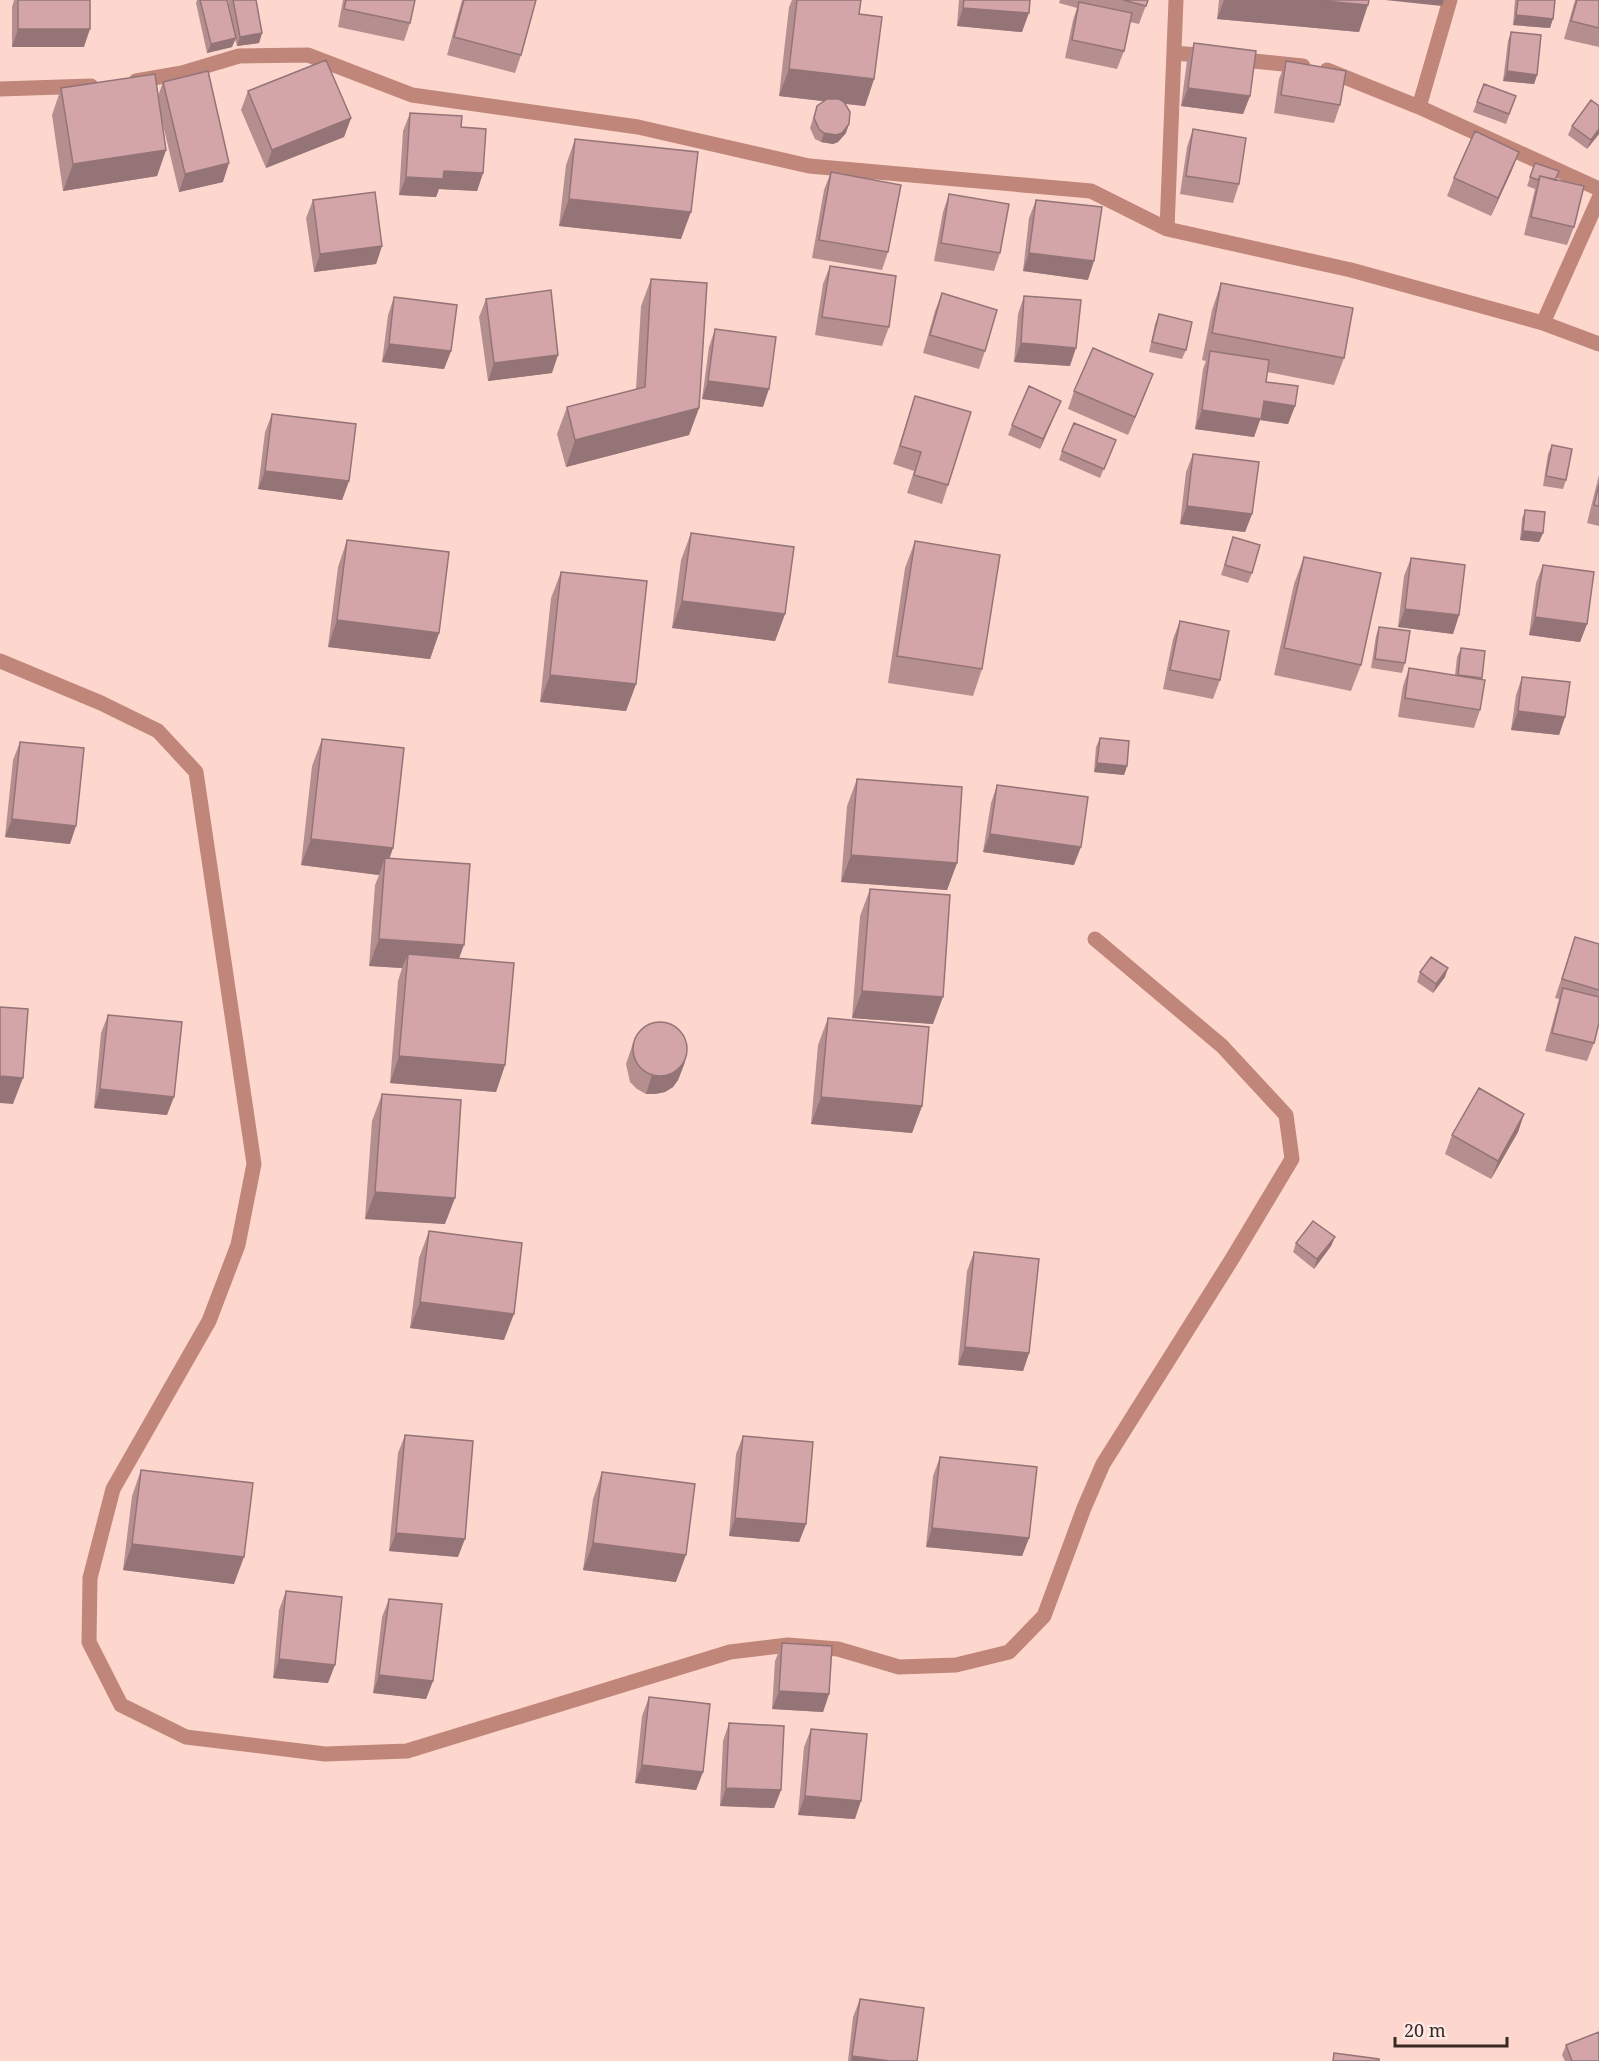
<svg xmlns="http://www.w3.org/2000/svg" width="1599" height="2061" viewBox="0 0 1599 2061" font-family="'Noto Serif',serif">
  <rect width="100%" height="100%" fill="#fdd7ce"/>
  <g fill="none" stroke-linecap="round" stroke-linejoin="round">
    <path stroke="#c08679" stroke-width="15" d="M1175 53 1208 56
      M1234 59 1303 66
      M1327 70 1419 107 1599 189
      M136 81 182 73 239 56 308 55 412 95 638 127 809 166 1091 191 1167 229 1351 270 1543 323 1599 344
      M0 89 91 86
      M1419 107 1450 0
      M1167 229 1176 0
      M1543 323 1599 198
      M0 661 101 703 158 731 196 772 254 1164 238 1245 209 1321 113 1489 90 1578 89 1642 121 1705 186 1737 325 1754 407 1751 730 1652 788 1645 838 1649 899 1667 956 1665 1009 1652 1044 1616 1084 1508 1103 1464 1232 1259 1292 1159 1286 1115 1222 1046 1095 939"/>
  </g>
  <path fill="#b58e90" d="M14 0H18L84 47H12V7Z
    M197 0H227L234 30 228 0H256L262 33 259 43 237 46 235 39 232 47 207 53 196 3Z
    M343 0H415L410 23 404 41 338 27Z
    M462 0H536L521 55 515 73 447 55Z
    M792 0H861L859 14 874 79 865 106 845 104 846 133 838 142 833 144 821 142 815 139 810 128 817 106 824 101 779 96 789 7Z
    M959 0H1030L1022 32 957 26Z
    M1060 0H1148L1139 24 1130 22 1124 51 1117 69 1065 58 1073 20 1077 8 1059 3Z
    M1219 0H1369L1359 32 1217 19Z
    M1515 0H1555L1550 28 1513 25Z
    M1575 0H1599V47L1564 39Z
    M1511 32 1537 75 1534 84 1503 81 1508 41Z
    M1194 43 1250 96 1243 114 1181 106 1187 61Z
    M1286 61 1340 105 1334 123 1274 113 1279 79Z
    M163 82 223 182 179 192 163 125 166 150 157 176 63 191 52 115 61 88 158 96Z
    M1484 84 1516 96 1506 124 1473 112Z
    M248 91 351 118 344 137 266 168 241 110Z
    M1599 106V134L1587 149 1568 135 1572 126Z
    M410 113 461 127 483 173 477 191 439 189 436 197 399 195 403 131Z
    M1193 129 1239 184 1233 203 1180 194 1187 147Z
    M575 139 681 239 559 226 566 165Z
    M1535 163 1555 180 1574 227 1567 245 1524 235 1535 189 1527 186Z
    M1512 170 1491 216 1447 196 1454 178Z
    M831 172 888 252 882 270 812 258 824 190Z
    M949 194 1000 253 994 271 934 261 943 212Z
    M313 200 382 246 376 264 314 272 306 218Z
    M1036 200 1088 280 1023 271 1029 218Z
    M830 266 889 327 882 346 815 335 823 284Z
    M651 279 699 408 689 435 566 467 557 434 567 407 636 389 641 306Z
    M1221 283 1344 358 1334 385 1267 372 1266 382 1295 406 1288 424 1260 420 1254 437 1195 429 1203 369 1206 361 1202 360 1212 310Z
    M942 293 985 351 979 369 923 353 935 311Z
    M1024 296 1070 366 1014 362 1018 314Z
    M394 297 451 351 444 369 382 362 388 315Z
    M486 299 552 373 488 381 479 317Z
    M1159 314 1186 350 1182 359 1149 352 1155 324Z
    M715 329 763 407 702 399 709 347Z
    M1074 391 1146 392 1128 435 1068 409Z
    M915 396 948 485 942 504 907 493 914 471 893 464Z
    M1061 401 1040 449 1008 435 1012 425Z
    M272 414 349 481 342 500 258 489 265 432Z
    M1116 440 1100 478 1059 460 1062 451Z
    M1552 445 1566 480 1563 489 1543 486 1548 454Z
    M1193 454 1252 514 1245 532 1180 524 1186 472Z
    M1599 475V526L1587 523Z
    M1525 510 1543 533 1539 542 1520 540 1522 519Z
    M691 533 785 614 775 641 672 628 681 560Z
    M1233 537 1252 573 1248 583 1221 575Z
    M347 540 439 633 430 659 328 647 338 567Z
    M915 541 982 669 973 696 888 683 905 568Z
    M1304 557 1361 665 1351 691 1274 675 1294 584Z
    M1411 558 1459 615 1453 634 1398 627 1404 576Z
    M1543 565 1587 624 1580 642 1529 635 1536 583Z
    M561 572 636 684 626 711 540 702 551 598Z
    M1180 621 1220 680 1213 699 1163 689 1173 639Z
    M1379 627 1405 663 1402 673 1371 668 1376 636Z
    M1461 648 1480 710 1474 728 1398 717 1403 686 1409 668 1455 675 1457 657Z
    M1522 677 1565 717 1559 735 1511 730 1516 695Z
    M1100 738 1127 766 1124 775 1094 772 1096 747Z
    M322 739 393 848 389 859 459 958 505 1065 496 1092 390 1083 398 981 402 968 369 966 375 885 379 875 301 865 312 766Z
    M20 742 70 844 5 837 13 760Z
    M857 779 957 863 947 890 841 882 847 806Z
    M997 785 1074 865 983 852 991 803Z
    M870 889 933 1024 852 1018 860 916Z
    M1575 937 1599 944V1023L1594 1043 1587 1061 1545 1051 1559 999 1555 998Z
    M1420 972 1445 977 1433 993 1417 982Z
    M108 1015 167 1115 94 1108 101 1033Z
    M828 1018 922 1106 912 1133 811 1124 818 1045Z
    M635 1037 685 1062 678 1080 673 1087 665 1092 655 1094H646L637 1089 630 1082 626 1064Z
    M382 1094 445 1224 365 1219 372 1121Z
    M1524 1114 1518 1132 1491 1179 1445 1154 1452 1135Z
    M429 1231 504 1340 410 1328 419 1258Z
    M1335 1237 1331 1246 1314 1269 1293 1252 1296 1243Z
    M974 1252 1029 1353 1023 1371 958 1365 967 1271Z
    M405 1435 458 1557 389 1551 398 1453Z
    M743 1436 806 1524 799 1542 729 1536 736 1454Z
    M940 1457 1029 1538 1022 1556 926 1547 933 1476Z
    M141 1470 234 1584 123 1570 132 1496Z
    M602 1472 676 1582 583 1570 593 1499Z
    M286 1591 328 1683 273 1678 279 1610Z
    M389 1599 433 1681 426 1699 373 1693 382 1617Z
    M782 1643 829 1694 823 1712 772 1709 775 1661Z
    M649 1697 703 1772 696 1790 635 1783 642 1716Z
    M729 1723 781 1790 774 1808 720 1806 723 1741Z
    M811 1729 855 1819 798 1815 804 1747Z
    M860 1999 917 2061H848L853 2017Z
    M1566 2045 1599 2061H1565L1562 2055Z"/>
  <path fill="#947476" d="M1224 0H1314L1368 5 1359 32 1217 19Z
    M1385 0H1444L1442 6Z
    M963 8 1029 13 1022 32 957 26Z
    M1516 15 1553 19 1550 28 1513 25Z
    M18 29H90L84 47H12Z
    M262 33 259 43 237 46 240 37Z
    M236 38 232 47 207 53 211 44Z
    M789 69 874 79 865 106 779 96Z
    M1507 71 1537 75 1534 84 1503 81Z
    M1188 88 1250 96 1243 114 1181 106Z
    M351 118 344 137 266 168 272 150Z
    M849 124 846 133 838 142 833 144 821 142 824 133Z
    M1599 129V134L1587 149 1591 140Z
    M166 150 157 176 63 191 73 164Z
    M1519 152 1512 170 1491 216 1498 198Z
    M229 163 223 182 179 192 185 174Z
    M444 171 483 173 477 191 439 189 436 197 399 195 406 177Z
    M569 199 691 212 681 239 559 226Z
    M382 246 376 264 314 272 320 254Z
    M1029 253 1094 261 1088 280 1023 271Z
    M1021 343 1076 348 1070 366 1014 362Z
    M389 344 451 351 444 369 382 362Z
    M558 355 552 373 488 381 494 363Z
    M1153 374 1146 392 1128 435 1135 417Z
    M708 381 769 389 763 407 702 399Z
    M1061 401 1057 410 1040 449 1043 439Z
    M1264 401 1295 406 1288 424 1260 420 1254 437 1195 429 1202 410Z
    M699 408 689 435 566 467 575 440Z
    M265 471 349 481 342 500 258 489Z
    M1187 506 1252 514 1245 532 1180 524Z
    M1523 531 1543 533 1539 542 1520 540Z
    M682 601 785 614 775 641 672 628Z
    M1405 609 1459 615 1453 634 1398 627Z
    M1535 617 1587 624 1580 642 1529 635Z
    M337 620 439 633 430 659 328 647Z
    M550 675 636 684 626 711 540 702Z
    M1518 711 1565 717 1559 735 1511 730Z
    M1097 763 1127 766 1124 775 1094 772Z
    M12 819 76 826 70 844 5 837Z
    M990 834 1081 847 1074 865 983 852Z
    M311 839 393 848 384 874 385 858 379 875 301 865Z
    M851 855 957 863 947 890 841 882Z
    M379 939 464 945 454 972 408 954 402 968 369 966Z
    M1448 968 1445 977 1433 993 1436 984Z
    M862 991 943 997 933 1024 852 1018Z
    M399 1056 505 1065 496 1092 390 1083Z
    M685 1062 678 1080 673 1087 665 1092 655 1094H646L652 1075Z
    M0 1076 23 1078 13 1104 0 1103Z
    M100 1089 174 1097 167 1115 94 1108Z
    M821 1097 922 1106 912 1133 811 1124Z
    M1524 1114 1518 1132 1491 1179 1498 1161Z
    M375 1192 455 1198 445 1224 365 1219Z
    M1335 1237 1331 1246 1314 1269 1317 1259Z
    M420 1302 514 1314 504 1340 410 1328Z
    M965 1347 1029 1353 1023 1371 958 1365Z
    M735 1518 806 1524 799 1542 729 1536Z
    M932 1528 1029 1538 1022 1556 926 1547Z
    M396 1533 465 1539 458 1557 389 1551Z
    M593 1543 686 1555 676 1582 583 1570Z
    M132 1544 244 1557 234 1584 123 1570Z
    M279 1659 335 1665 328 1683 273 1678Z
    M379 1675 433 1681 426 1699 373 1693Z
    M779 1691 829 1694 823 1712 772 1709Z
    M642 1765 703 1772 696 1790 635 1783Z
    M726 1788 781 1790 774 1808 720 1806Z
    M805 1796 861 1801 855 1819 798 1815Z
    M852 2056 890 2061H851Z"/>
  <path fill="#d3a5a8" stroke="#947476" stroke-width="1.5" d="M18 0H90V29H18Z
    M200 0H227L236 38 211 44Z
    M233 0H256L262 33 240 37Z
    M346 0H415L410 23 344 9Z
    M464 0H536L521 55 454 37Z
    M797 0H861L859 14 882 17 874 79 789 69Z
    M964 0H1030L1029 13 963 8Z
    M1123 0H1148L1146 6Z
    M1314 0H1369L1368 5Z
    M1518 0H1555L1553 19 1516 15Z
    M1577 0H1599V28L1571 21Z
    M1079 2 1132 13 1124 51 1072 40Z
    M1511 32 1541 35 1537 75 1507 71Z
    M1194 43 1256 51 1250 96 1188 88Z
    M326 60 351 118 272 150 248 91Z
    M1286 61 1346 71 1340 105 1281 95Z
    M208 71 229 163 185 174 163 82Z
    M155 74 166 150 73 164 61 88Z
    M1484 84 1516 96 1509 114 1477 102Z
    M827 99H839L844 102 850 112 849 124 842 133 836 135 824 133 819 129 814 118 817 106Z
    M1591 100 1599 106V129L1591 140 1572 126Z
    M410 113 462 116 461 127 486 129 483 173 444 171 443 179 406 177Z
    M1193 129 1246 138 1239 184 1186 176Z
    M1475 131 1519 152 1498 198 1454 178Z
    M575 139 698 152 691 212 569 199Z
    M1535 163 1559 171 1555 180 1540 176 1538 180 1530 177Z
    M831 172 901 185 888 252 819 240Z
    M1540 176 1584 186 1574 227 1531 217Z
    M375 192 382 246 320 254 313 200Z
    M949 194 1009 204 1000 253 941 243Z
    M1036 200 1102 207 1094 261 1029 253Z
    M830 266 896 276 889 327 822 317Z
    M651 279 707 283 699 408 575 440 567 407 645 387Z
    M1221 283 1353 308 1344 358 1212 333Z
    M551 290 558 355 494 363 486 299Z
    M942 293 997 310 985 351 930 335Z
    M1024 296 1081 300 1076 348 1021 343Z
    M394 297 457 305 451 351 389 344Z
    M1159 314 1192 322 1186 350 1152 342Z
    M715 329 776 337 769 389 708 381Z
    M1093 348 1153 374 1135 417 1074 391Z
    M1210 351 1269 360 1266 382 1298 386 1295 406 1264 401 1261 419 1202 410Z
    M1029 386 1061 401 1043 439 1012 425Z
    M915 396 971 412 948 485 914 475 921 452 900 446Z
    M272 414 356 424 349 481 265 471Z
    M1074 423 1116 440 1104 469 1062 451Z
    M1552 445 1572 449 1566 480 1546 476Z
    M1193 454 1259 462 1252 514 1187 506Z
    M1599 485V506L1594 505Z
    M1525 510 1545 512 1543 533 1523 531Z
    M691 533 794 547 785 614 682 601Z
    M1233 537 1260 545 1252 573 1225 565Z
    M347 540 449 552 439 633 337 620Z
    M915 541 1000 555 982 669 897 656Z
    M1304 557 1381 573 1361 665 1284 648Z
    M1411 558 1465 565 1459 615 1405 609Z
    M1543 565 1594 572 1587 624 1535 617Z
    M561 572 647 581 636 684 550 675Z
    M1180 621 1229 631 1220 680 1170 670Z
    M1379 627 1410 631 1405 663 1375 659Z
    M1461 648 1485 651 1482 678 1458 675Z
    M1409 668 1485 680 1480 710 1405 698Z
    M1522 677 1570 682 1565 717 1518 711Z
    M1100 738 1129 741 1127 766 1097 763Z
    M322 739 404 748 393 848 311 839Z
    M20 742 84 748 76 826 12 819Z
    M857 779 962 787 957 863 851 855Z
    M997 785 1088 797 1081 847 990 834Z
    M385 858 470 864 464 945 379 939Z
    M870 889 950 895 943 997 862 991Z
    M1575 937 1599 944V990L1562 979Z
    M408 954 514 963 505 1065 399 1056Z
    M1431 957 1448 968 1436 984 1420 972Z
    M1563 988 1599 997V1023L1594 1043 1552 1033Z
    M0 1007 28 1009 23 1078 0 1076Z
    M108 1015 182 1022 174 1097 100 1089Z
    M828 1018 929 1027 922 1106 821 1097Z
    M633 1049a27 27 0 1 1 54 0a27 27 0 1 1-54 0Z
    M1479 1088 1524 1114 1498 1161 1452 1135Z
    M382 1094 461 1100 455 1198 375 1192Z
    M1313 1221 1335 1237 1317 1259 1296 1243Z
    M429 1231 522 1243 514 1314 420 1302Z
    M974 1252 1039 1259 1029 1353 965 1347Z
    M405 1435 473 1441 465 1539 396 1533Z
    M743 1436 813 1442 806 1524 735 1518Z
    M940 1457 1037 1467 1029 1538 932 1528Z
    M141 1470 253 1483 244 1557 132 1544Z
    M602 1472 695 1484 686 1555 593 1543Z
    M286 1591 342 1597 335 1665 279 1659Z
    M389 1599 442 1604 433 1681 379 1675Z
    M782 1643 832 1646 829 1694 779 1691Z
    M649 1697 710 1704 703 1772 642 1765Z
    M729 1723 784 1726 781 1790 726 1788Z
    M811 1729 867 1734 861 1801 805 1796Z
    M860 1999 924 2008 917 2061H890L852 2056Z
    M1599 2032V2061H1572L1566 2045Z
    M1334 2053 1379 2059V2061H1333Z"/>
  <path d="M1395 2037v9h112v-9" fill="none" stroke="#3a2824" stroke-width="3"/>
  <text x="1404" y="2037" font-size="18" fill="#3a2824" stroke="#fde9e5" stroke-width="4.5" paint-order="stroke">20 m</text>
</svg>
